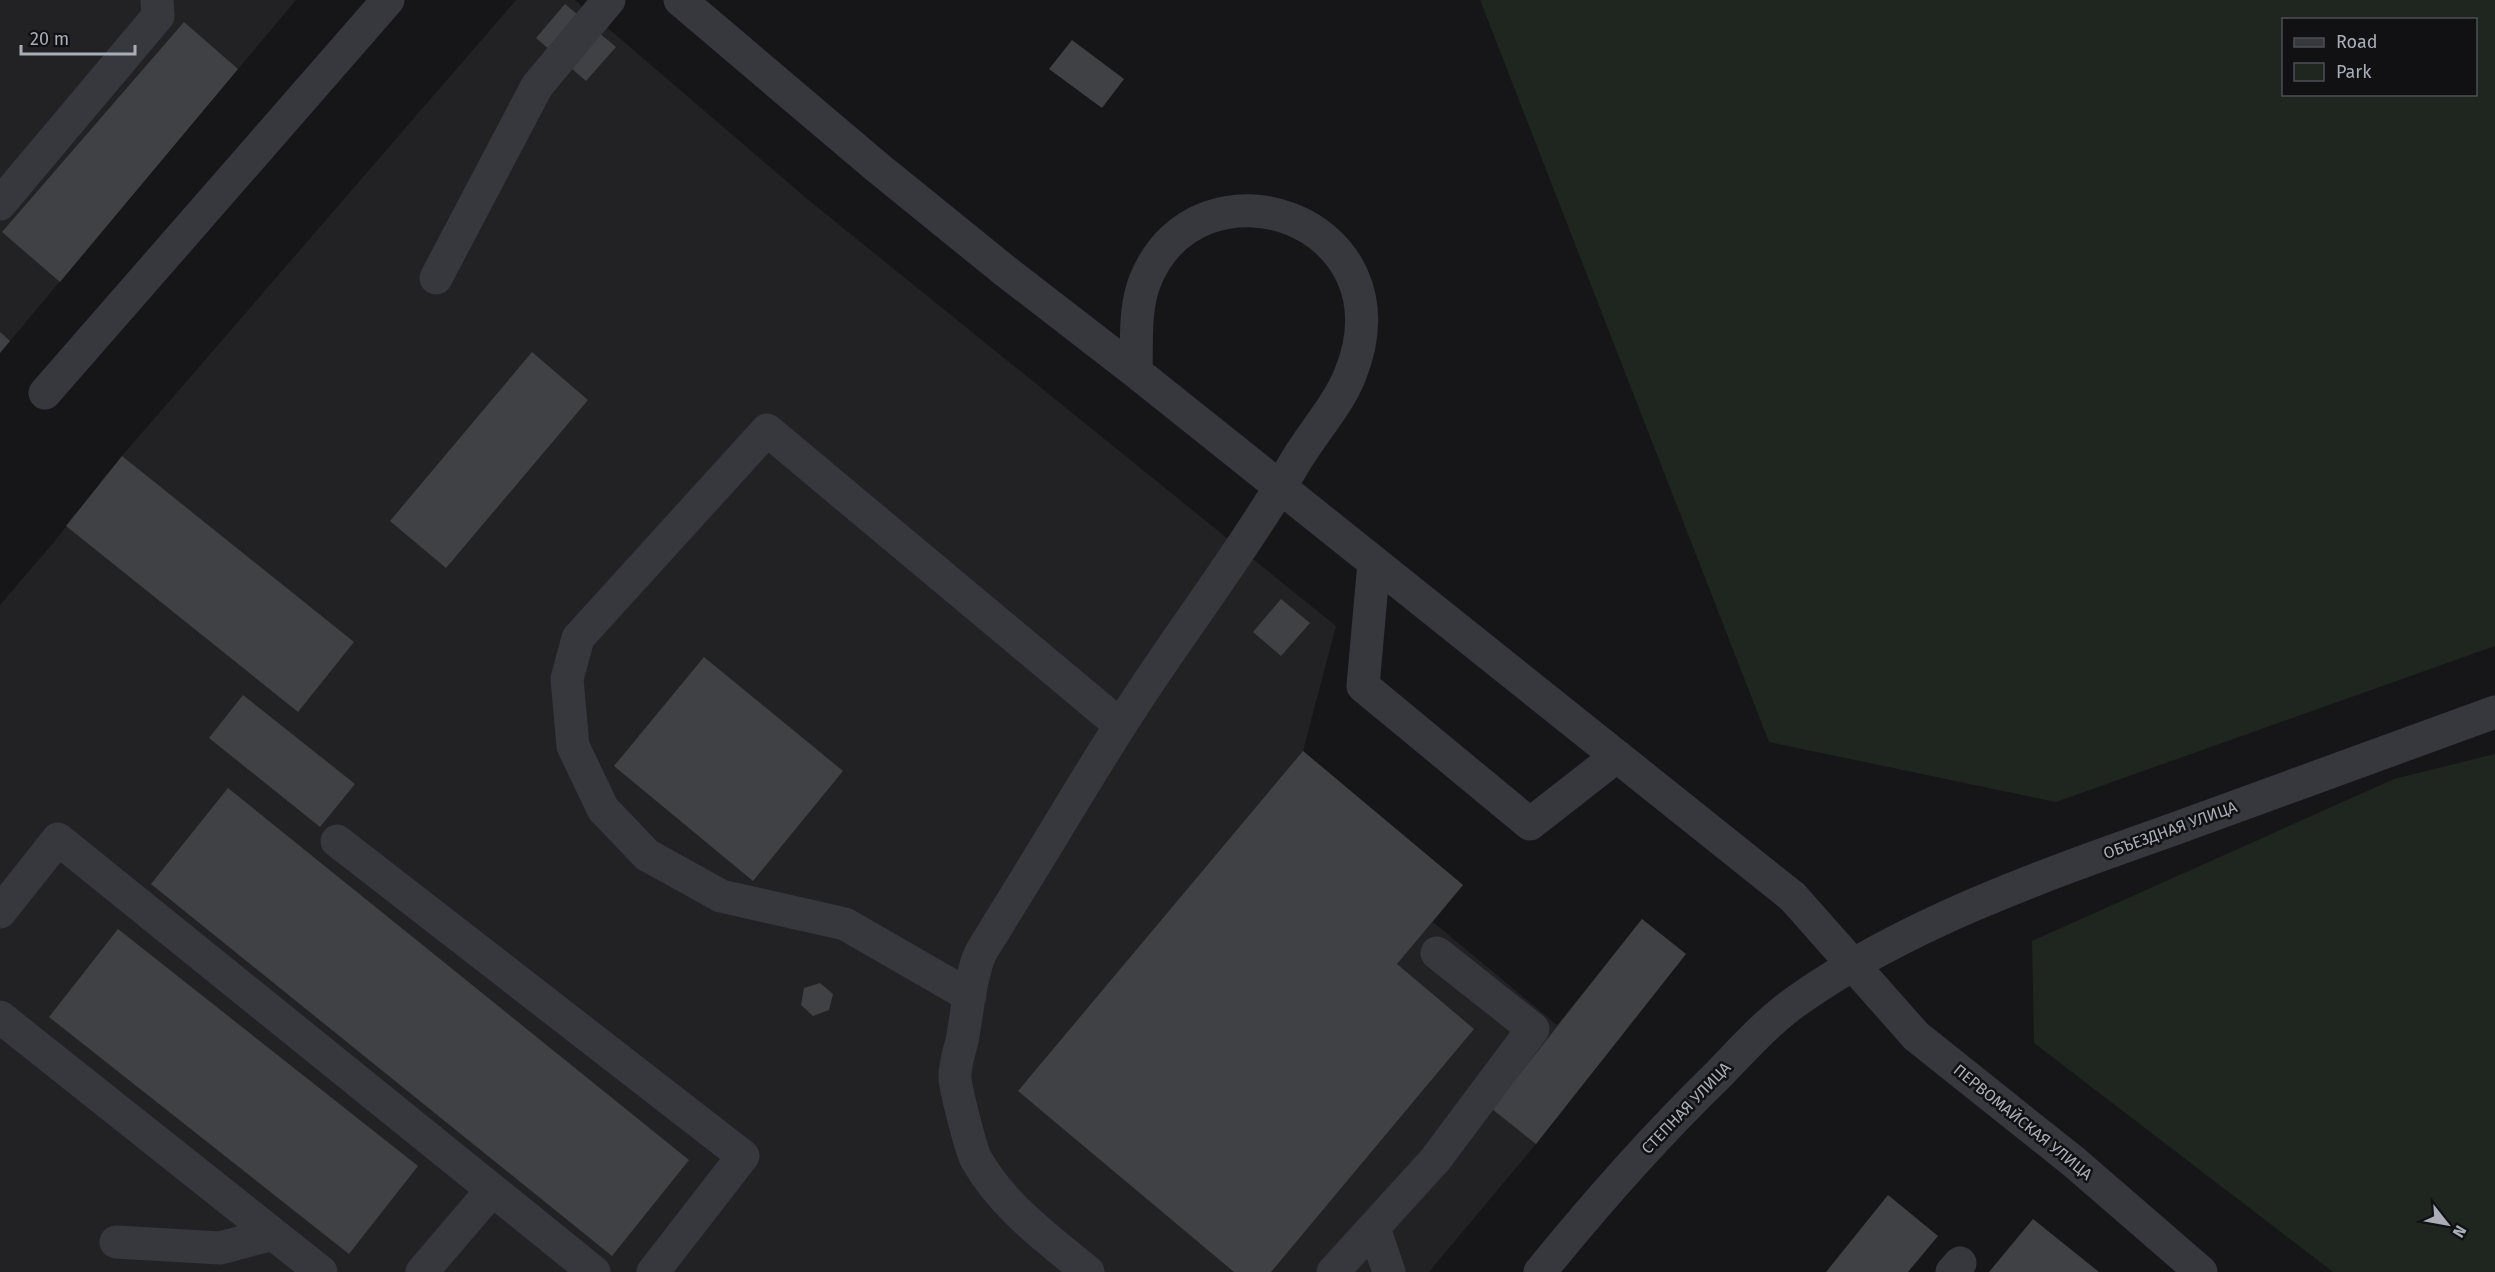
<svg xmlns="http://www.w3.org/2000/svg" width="2495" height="1272" viewBox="0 0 2495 1272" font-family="'Fira Sans',sans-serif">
  <rect width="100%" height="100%" fill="#161618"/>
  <path fill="#222225" d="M0 0H296L0 353Z
    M516 0H575L806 198 1336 626 1303 751 1463 885 1433 922 1557 1025 1642 919 1686 954 1536 1144 1429 1272H0V605L54 542 122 456Z"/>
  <path fill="#1e261f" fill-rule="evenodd" d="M1480 0H2495V646L2056 802 1769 742ZM2284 20H2476V94H2284Z
    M2495 754V1272H2333L2034 1043 2032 941 2394 779Z"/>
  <path fill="#404145" d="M565 4 616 47 586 81 536 38Z
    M184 22 238 69 60 282 2 232Z
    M1072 40 1124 79 1102 108 1049 69Z
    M0 332 10 341 0 353Z
    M532 352 588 400 446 568 390 521Z
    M122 456 354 642 298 712 66 526Z
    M1281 599 1310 623 1281 656 1253 632Z
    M704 657 843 771 753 881 614 766Z
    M243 695 355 784 320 827 209 738Z
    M1303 751 1463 885 1397 964 1474 1029 1271 1272H1234L1018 1091Z
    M228 788 689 1160 612 1256 151 884Z
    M1642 919 1686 954 1536 1144 1492 1109Z
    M118 929 418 1166 349 1254 49 1017Z
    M820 983 833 994 829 1010 813 1016 801 1005 804 988Z
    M1888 1195 1938 1236 1908 1272H1826Z
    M2033 1219 2099 1272H1989Z"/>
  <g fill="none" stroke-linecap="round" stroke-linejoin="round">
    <path stroke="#37383d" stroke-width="33" d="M680 0 877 167 1004 270 1136 372 1793 897 1916 1036 2074 1162 2201 1272
      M0 204 158 16 157 0
      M436 278 537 86 609 0
      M45 393 388 0
      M1374 562 1363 686 1530 824 1617 756
      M337 841 743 1156 653 1272
      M0 912 58 839 594 1272
      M970 996 845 924 721 896 647 855 603 809 573 746 567 679 578 638 767 430 1120 725
      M0 1017 321 1272
      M1374 1228 1389 1272
      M116 1242 220 1248 273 1234
      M422 1272 492 1190
      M1088 1272C1047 1238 1003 1207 976 1159 971 1150 956 1090 955 1079 954 1067 959 1053 962 1041 967 1015 969 985 978 959 982 948 991 937 997 926 1013 900 1029 874 1045 848 1083 785 1121 722 1163 661 1209 594 1256 529 1297 459 1314 431 1338 405 1350 375 1413 219 1199 147 1145 281 1134 309 1137 342 1136 372
      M1333 1272 1435 1160 1533 1029 1437 953
      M1540 1272C1596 1203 1655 1136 1719 1074 1743 1049 1769 1020 1798 1000 1909 922 2047 874 2174 829 2281 790 2388 751 2495 712
      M1952 1272 1960 1263"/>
  </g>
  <g text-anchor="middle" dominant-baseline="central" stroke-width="5" stroke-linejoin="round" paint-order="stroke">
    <g font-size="16" fill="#a8adb8" stroke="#111113">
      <text transform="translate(2170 830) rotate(-20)">ОБЪЕЗДНАЯ УЛИЦА</text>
      <text transform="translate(1686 1108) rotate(-46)">СТЕПНАЯ УЛИЦА</text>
      <text transform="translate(2023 1122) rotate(39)">ПЕРВОМАЙСКАЯ УЛИЦА</text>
    </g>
  </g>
  <rect x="2282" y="18" width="195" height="78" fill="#111113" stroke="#4d4f55" stroke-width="1.5"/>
  <rect x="2294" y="38" width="30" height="9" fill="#37383d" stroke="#4d4f55" stroke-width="1.5"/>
  <text x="2336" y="48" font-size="18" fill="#a8adb8">Road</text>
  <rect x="2294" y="63" width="30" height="18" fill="#1e261f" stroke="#4d4f55" stroke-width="1.5"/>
  <text x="2336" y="78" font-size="18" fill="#a8adb8">Park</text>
  <g transform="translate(2447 1224) rotate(121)" stroke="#111113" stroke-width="4.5" paint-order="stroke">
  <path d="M0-4.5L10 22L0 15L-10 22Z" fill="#a8adb8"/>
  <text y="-9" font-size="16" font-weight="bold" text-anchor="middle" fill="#a8adb8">N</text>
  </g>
  <path d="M21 45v9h114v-9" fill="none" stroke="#a8adb8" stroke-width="3"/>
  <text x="30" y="45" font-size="18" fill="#a8adb8" stroke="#111113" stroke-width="4.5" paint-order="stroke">20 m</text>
</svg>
